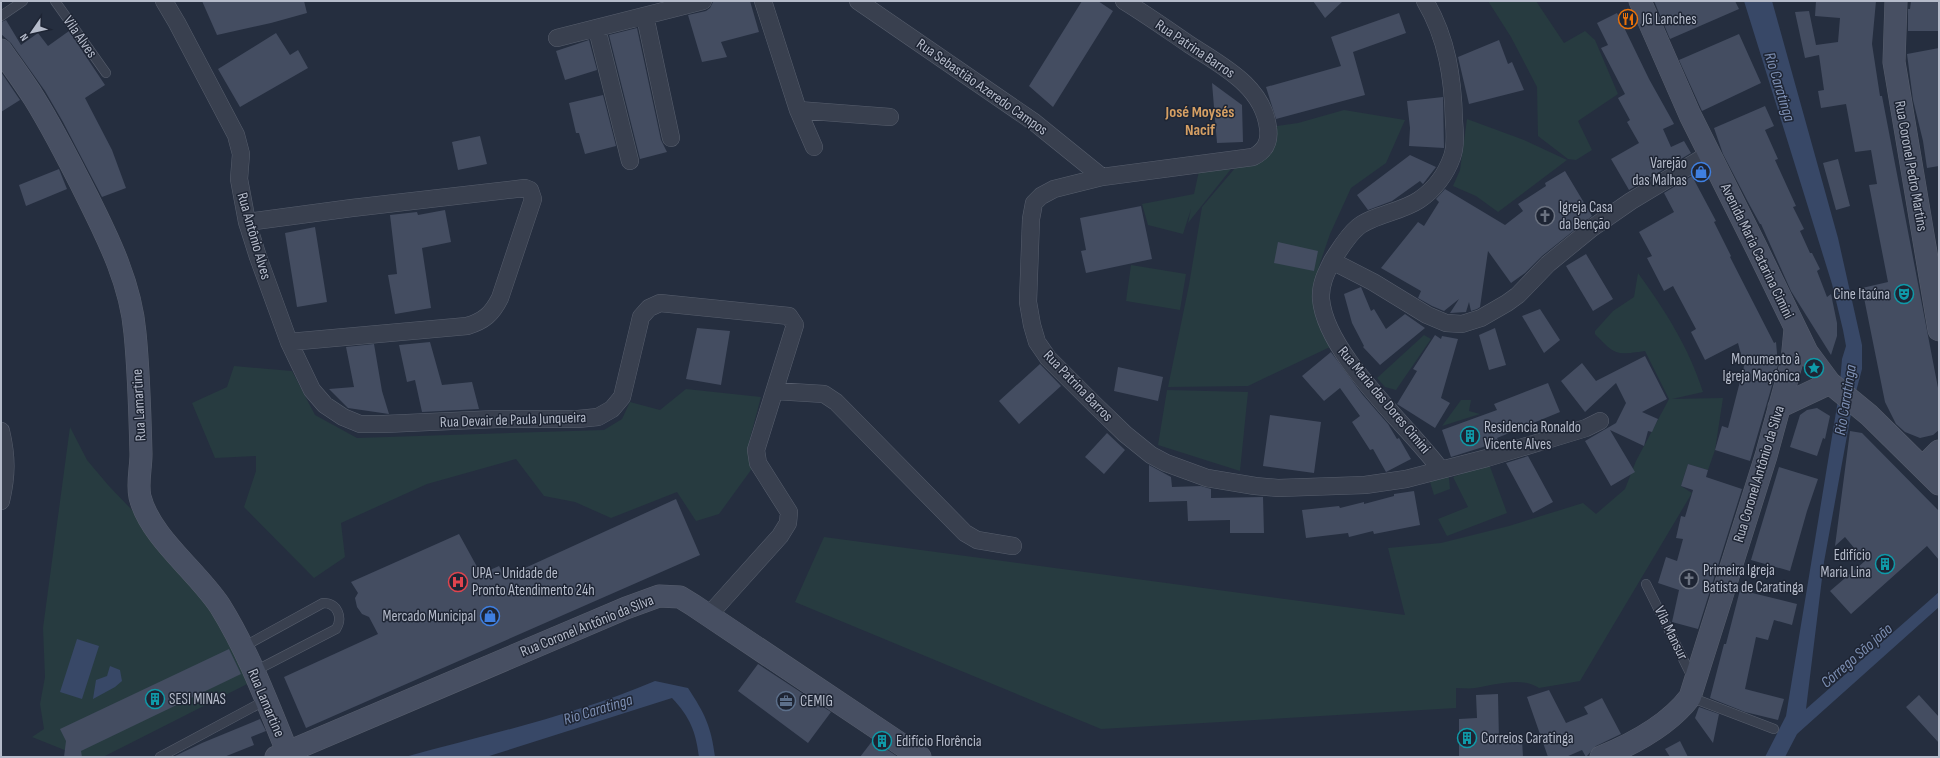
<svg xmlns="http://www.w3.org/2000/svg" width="1940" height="758" viewBox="0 0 1940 758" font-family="'Sofia Sans Condensed',sans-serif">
  <rect width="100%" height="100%" fill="#252e3f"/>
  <path fill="#273b40" d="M1488 1H1536L1564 43 1585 31 1595 40 1618 94 1578 121 1592 150 1576 160 1568 159 1538 136 1537 87 1511 37Z
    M1344 110 1405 120 1386 163 1351 188 1330 234 1319 266 1313 301 1330 347 1248 386 1168 387 1189 285 1202 207 1270 127 1298 123Z
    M1467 119 1524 140 1567 160 1498 212 1476 196 1453 186 1460 170Z
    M1235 164 1188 223 1191 209 1183 234 1148 225 1142 204 1194 194 1199 171Z
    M1131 265 1186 274 1180 310 1126 301Z
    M1638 273C1665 310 1689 348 1703 392L1672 399 1723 398 1715 450 1708 470 1688 464 1681 486 1692 493 1580 681 1539 688C1522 676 1494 685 1475 688 1469 689 1462 688 1456 688V708L1101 729 795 602 824 537 1405 615 1388 548 1441 543 1509 526 1583 503 1596 514 1625 489 1636 461 1669 399 1645 351C1616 355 1616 356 1595 334V331L1613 311 1634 297Z
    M1424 335 1431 339 1396 390 1385 387 1377 378Z
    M234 366 292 371 315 415 357 438 604 430 622 419 630 402 660 410 686 389 761 397 749 442 751 470 719 514 696 521 677 492 611 518 575 502 544 496 516 459 427 484 341 523 345 557 314 578 244 507 256 471V456L215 458 192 403 227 387Z
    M1167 390 1248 392 1240 471 1158 445Z
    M1461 400H1471L1469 411 1480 414 1442 426Z
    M70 427 87 460 108 485 175 555 259 678 103 757H82L32 737 44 729 40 704 45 677 43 628Z
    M1489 464 1507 513 1447 536 1438 519 1468 507 1453 477Z
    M1448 468 1450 489 1434 495 1427 472Z"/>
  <path fill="#384867" d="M1744 1H1772L1838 238 1862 345V369L1853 403 1824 562 1806 709 1939 592V607L1797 734 1785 757H1765L1786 716 1839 394 1842 359 1846 346 1843 330 1832 284Z
    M77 639 99 646 82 699 60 692Z
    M110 666 120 670 122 681 115 687 93 699 96 680 107 676Z
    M655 681 688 688C705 714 711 726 715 757H699C696 732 690 717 672 698L486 757H405C489 734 575 715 655 681Z"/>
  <path fill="#444d61" d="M202 1H304L307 13 271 23 217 35Z
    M716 1H750L759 32 721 42 727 57 702 62 688 15 706 11 710 8 713 2Z
    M1082 1H1098L1113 11 1053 107 1029 86Z
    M1313 1H1343L1325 18Z
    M1654 1H1735L1739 9 1670 39Z
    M1816 1H1876L1872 44 1880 96H1882L1939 393V430L1933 435 1920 438 1905 432 1896 424 1885 402 1862 288 1888 282 1869 185 1877 184 1871 150 1855 152 1846 104 1821 108 1818 91 1824 90 1819 55 1805 58 1795 12 1809 11 1816 45 1838 42 1840 18 1815 16Z
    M1911 1H1938V31H1908V9H1910Z
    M1399 13 1406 33 1353 52 1365 95 1276 119 1266 87 1341 66 1331 37Z
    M1617 13 1649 79 1673 122 1674 124 1663 129 1671 147 1684 141 1691 153 1629 190 1611 159 1639 143 1627 122 1630 120 1618 98 1625 94 1601 48 1608 45 1597 23Z
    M6 20 21 45 38 33 48 46 69 31 105 85 85 98 112 150 126 188 102 197 63 122 45 91 11 43 1 34V22Z
    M637 28 661 140 667 152 640 159 609 35Z
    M276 33 290 55 298 50 308 68 240 107 218 69Z
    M1739 34 1761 83 1702 111 1679 60Z
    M589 40 597 70 565 80 556 51Z
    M1499 40 1508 64 1512 62 1524 90 1469 104 1458 57Z
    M1939 48V166L1927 168 1923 141 1913 100 1907 54Z
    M1 72 20 100 1 112Z
    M1212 83 1242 105 1243 142 1217 143Z
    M603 95 616 146 585 154 579 133H576L569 103Z
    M1443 97 1444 148 1409 146 1410 128 1407 101Z
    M1765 106 1774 126 1765 130 1778 159 1775 160 1796 206 1793 207 1804 229 1800 231 1810 253H1812L1820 269 1817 271 1827 297 1831 294 1837 323V336L1831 355 1791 291 1761 224H1760L1748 202 1723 154 1714 128Z
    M480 136 487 164 458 170 452 142Z
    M1410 155 1436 167 1423 184 1420 181 1392 201 1368 210 1357 195Z
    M1838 159 1850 206 1836 210 1823 163Z
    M59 169 67 189 26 206 19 185Z
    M1565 171 1592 216 1542 256 1525 273 1511 283 1488 251 1480 307 1477 309 1471 311 1469 302 1466 312 1450 313 1459 299 1444 311 1432 306 1418 298 1421 291 1381 268 1418 222 1424 226 1439 202 1436 199 1445 189 1505 225 1523 211 1518 204 1546 186 1545 183Z
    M1692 176 1716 221 1714 222 1731 256 1730 257 1774 343 1776 342 1778 365 1750 461 1715 450 1722 426 1728 428 1744 366 1738 343 1705 360 1691 332 1696 329 1673 286 1664 291 1647 258 1652 256 1639 232 1674 212 1664 193Z
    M1141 206 1152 259 1086 273 1081 251 1086 250 1080 218Z
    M445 210 451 242 422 248 431 308 395 314 388 275 397 274 390 215 417 212 418 215Z
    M315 227 327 302 297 307 285 233Z
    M1278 242 1318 251 1314 271 1274 263Z
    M1586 254 1613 299 1593 311 1566 266Z
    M1361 287 1371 311 1374 309 1386 329 1405 314 1425 328 1380 365 1363 347 1364 346 1352 323 1344 294Z
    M1540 309 1560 340 1544 353 1522 316Z
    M697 328 730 331 721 385 686 379Z
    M1495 328 1506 365 1489 370 1479 335Z
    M1435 335 1441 339 1442 336 1458 339 1441 398 1450 403 1435 428 1397 404 1417 371 1413 369Z
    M430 342 442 385 472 382 479 409 422 412 415 380 407 382 399 345Z
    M374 344 382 391 389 414 348 408 329 389 354 387 346 347Z
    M1331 352 1362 394 1388 424 1397 439 1399 438 1411 459 1386 472 1373 449 1370 450 1352 422 1360 416 1340 388 1324 401 1302 376Z
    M1645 356 1667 399 1642 412 1658 419 1652 432 1648 431 1644 446 1610 430 1635 472 1611 486 1585 441 1616 423 1626 403 1616 383 1585 412 1561 381 1582 363 1596 381Z
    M1040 364 1061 386 1019 424 999 401Z
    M1118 367 1163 377 1158 401 1114 391Z
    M1548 383 1560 412 1497 438 1499 442 1451 457 1442 430 1497 410 1494 404Z
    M1817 408 1830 416 1825 439 1823 438 1817 456 1790 447 1800 415 1807 410Z
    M1270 415 1321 422 1314 473 1263 466Z
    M1850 431 1862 433 1939 511V560L1927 546 1851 614 1830 591 1865 561 1845 537 1835 546Z
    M1107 433 1125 450 1104 474 1085 457Z
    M1528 456 1553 502 1533 513 1506 463Z
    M1688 464 1708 470 1706 477 1742 489 1698 629 1672 622 1679 590 1658 583 1666 557 1677 561 1683 539 1676 538 1681 516 1685 517 1693 490 1681 486Z
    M1149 465 1171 477 1172 487 1201 486 1211 489V498L1263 497 1264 533H1230V520L1188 521 1187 501 1149 502Z
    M1779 467 1818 479 1807 511 1790 571 1751 560Z
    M1414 491 1420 525 1374 534 1373 531 1349 537 1348 533 1306 538 1302 510 1339 506 1340 508 1364 502V504L1394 496V494Z
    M676 499 700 555 306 728 284 677 378 634 369 617 362 614 357 607 355 598 358 593 351 582 459 534 481 574 499 566 505 577Z
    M1740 590 1797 604 1792 625 1774 620 1768 640 1756 637 1745 689 1784 699 1778 720 1745 712 1710 698 1724 644H1726Z
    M229 649 241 674 81 751 82 757H64L66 741 60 729Z
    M758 664 831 712 808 743 738 691Z
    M1549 690 1566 723 1588 714 1584 707 1602 698 1621 734 1596 746 1586 757 1582 750 1566 757H1548L1527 697Z
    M1498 694 1499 741 1522 739 1523 757H1459V719L1477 718 1476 695Z
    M1919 695 1939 717V743L1906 707Z
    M1699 707 1719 714 1713 743 1695 718Z
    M260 719 266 731 251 737 254 745 224 757H173L202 743Z
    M873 740 898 757H860Z
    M1680 741 1688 757H1670L1665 749Z"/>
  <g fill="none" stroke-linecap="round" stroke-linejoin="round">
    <defs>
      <path id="lane" d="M55 1 106 73
        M1 16 23 1
        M1646 584 1693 679
        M243 647 323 603C338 603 343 618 336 629L253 672
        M1690 697 1774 729
        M160 757 266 700"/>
      <path id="street" d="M164 1 177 23 236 135 241 154 239 179 247 222 258 257 289 342 312 390 325 405 343 417 360 424H384L497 419H578L598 417 612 409 622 397 641 317 649 308 660 303 789 316 795 325 756 450 758 463 789 512 788 523 780 536 709 615
        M763 1 798 110 814 147
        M858 1 1034 122 1102 177
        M1124 1C1147 15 1168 30 1190 45 1222 66 1263 86 1268 128 1270 142 1265 151 1253 157L1102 177 1054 189 1041 196 1034 203 1031 219 1028 302 1032 325 1037 342 1048 358 1094 404 1125 434 1151 455 1166 463 1207 478 1255 486 1278 488 1365 485 1406 479 1487 458 1586 428 1600 421
        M1425 1C1447 38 1453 78 1454 121 1455 133 1456 146 1452 157 1446 174 1434 190 1419 200 1401 212 1373 215 1358 227 1347 236 1340 249 1332 261L1373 282 1427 315 1446 323 1462 324 1481 318 1507 303 1518 295 1548 264 1592 228 1631 201 1709 154
        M645 16 671 138
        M597 29 630 161
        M557 38 703 1
        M798 110 890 117
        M247 222 352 208 525 188 530 190 533 199 500 298C492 314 484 321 467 326L289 342
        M1332 261C1326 273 1320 285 1321 299 1326 355 1407 424 1441 470
        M775 391 824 394 836 402 965 533 977 540 1013 546
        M1 431C7 457 7 475 1 501"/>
      <path id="secondary" d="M1640 1 1690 115 1757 249 1807 352 1830 383 1869 415 1939 484
        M1896 1 1894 62 1939 330
        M1 50C12 66 24 82 34 98 54 130 71 164 88 198 109 240 131 285 135 333 139 373 140 414 141 454 141 468 137 484 140 497 150 537 197 571 220 606 248 651 267 702 287 751L292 757
        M1779 407 1830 383
        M1923 467 1939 451
        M276 757 626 608 659 596 680 597 693 605 920 757
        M1601 757C1633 744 1668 726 1690 697L1766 456 1792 361 1795 329"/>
    </defs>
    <use href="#lane" stroke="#575e6d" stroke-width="10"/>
    <use href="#street" stroke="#575e6d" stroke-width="18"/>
    <use href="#secondary" stroke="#575e6d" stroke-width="23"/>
    <use href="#lane" stroke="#39404f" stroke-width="9"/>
    <use href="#street" stroke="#39404f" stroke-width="17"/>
    <use href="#secondary" stroke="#474f62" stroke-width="22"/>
  </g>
  <defs>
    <symbol id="restaurant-ring" viewBox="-11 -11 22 22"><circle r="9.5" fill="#1e2534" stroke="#e8710a" stroke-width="1.5"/><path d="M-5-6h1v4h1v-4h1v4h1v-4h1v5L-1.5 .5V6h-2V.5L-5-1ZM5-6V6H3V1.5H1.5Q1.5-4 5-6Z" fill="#e8710a"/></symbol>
    <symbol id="shop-ring" viewBox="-11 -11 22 22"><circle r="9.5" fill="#1e2534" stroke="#3f7fe0" stroke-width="1.5"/><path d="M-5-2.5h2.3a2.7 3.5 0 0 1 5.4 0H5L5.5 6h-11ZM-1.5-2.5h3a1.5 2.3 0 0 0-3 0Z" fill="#3f7fe0"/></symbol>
    <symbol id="church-ring" viewBox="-11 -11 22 22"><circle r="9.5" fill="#1e2534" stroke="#6b7280" stroke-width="1.5"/><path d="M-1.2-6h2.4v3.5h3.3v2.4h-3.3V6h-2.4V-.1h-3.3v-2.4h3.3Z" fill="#6b7280"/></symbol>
    <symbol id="theatre-ring" viewBox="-11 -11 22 22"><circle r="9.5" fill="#1e2534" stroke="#0f9aa8" stroke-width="1.5"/><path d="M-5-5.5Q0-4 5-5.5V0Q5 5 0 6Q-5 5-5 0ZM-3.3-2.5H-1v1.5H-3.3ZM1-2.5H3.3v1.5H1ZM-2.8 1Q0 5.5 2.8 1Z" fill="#0f9aa8"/></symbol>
    <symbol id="sight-ring" viewBox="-11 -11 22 22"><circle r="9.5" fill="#1e2534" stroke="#0f9aa8" stroke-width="1.5"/><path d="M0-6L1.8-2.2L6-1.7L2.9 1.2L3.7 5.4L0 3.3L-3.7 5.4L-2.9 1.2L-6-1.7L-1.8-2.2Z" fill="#0f9aa8"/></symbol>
    <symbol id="building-ring" viewBox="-11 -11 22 22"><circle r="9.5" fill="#1e2534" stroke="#0f9aa8" stroke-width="1.5"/><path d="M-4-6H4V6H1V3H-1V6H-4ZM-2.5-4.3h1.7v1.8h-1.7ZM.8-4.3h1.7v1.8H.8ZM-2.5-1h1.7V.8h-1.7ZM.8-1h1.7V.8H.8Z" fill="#0f9aa8"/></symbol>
    <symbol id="hospital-ring" viewBox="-11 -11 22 22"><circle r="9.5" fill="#1e2534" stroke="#e0444e" stroke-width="1.5"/><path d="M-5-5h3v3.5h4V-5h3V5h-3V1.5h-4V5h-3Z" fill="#e0444e"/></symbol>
    <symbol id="office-ring" viewBox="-11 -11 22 22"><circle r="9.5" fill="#1e2534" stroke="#5c6f8a" stroke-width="1.5"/><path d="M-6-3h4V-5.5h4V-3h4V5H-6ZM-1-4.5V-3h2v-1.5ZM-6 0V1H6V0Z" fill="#5c6f8a"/></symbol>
  </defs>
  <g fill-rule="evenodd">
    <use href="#restaurant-ring" x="1617" y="8" width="22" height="22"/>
    <use href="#shop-ring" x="1690" y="161" width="22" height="22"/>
    <use href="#church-ring" x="1534" y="205" width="22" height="22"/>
    <use href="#theatre-ring" x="1893" y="283" width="22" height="22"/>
    <use href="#sight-ring" x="1803" y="357" width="22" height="22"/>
    <use href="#building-ring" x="1459" y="425" width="22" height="22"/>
    <use href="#building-ring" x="1874" y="553" width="22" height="22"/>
    <use href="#church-ring" x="1678" y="568" width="22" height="22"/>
    <use href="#hospital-ring" x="447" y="571" width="22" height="22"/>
    <use href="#shop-ring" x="479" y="605" width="22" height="22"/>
    <use href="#building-ring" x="144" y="688" width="22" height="22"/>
    <use href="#office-ring" x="775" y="690" width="22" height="22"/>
    <use href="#building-ring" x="1456" y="727" width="22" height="22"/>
    <use href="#building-ring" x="871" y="730" width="22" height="22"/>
  </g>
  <g text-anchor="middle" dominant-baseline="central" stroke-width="3" stroke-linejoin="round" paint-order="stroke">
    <g font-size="15" fill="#b5bbca" stroke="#1e2534" text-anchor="start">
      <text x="1642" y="19">JG Lanches</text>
      <text x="1687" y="163" text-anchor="end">Varejão<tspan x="1687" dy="17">das Malhas</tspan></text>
      <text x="1559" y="207">Igreja Casa<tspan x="1559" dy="17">da Benção</tspan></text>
      <text x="1890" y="294" text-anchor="end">Cine Itaúna</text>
      <text x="1800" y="359" text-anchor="end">Monumento à<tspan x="1800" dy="17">Igreja Maçônica</tspan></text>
      <text x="1484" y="427">Residencia Ronaldo<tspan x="1484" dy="17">Vicente Alves</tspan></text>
      <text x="1871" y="555" text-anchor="end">Edifício<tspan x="1871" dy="17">Maria Lina</tspan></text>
      <text x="1703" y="570">Primeira Igreja<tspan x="1703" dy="17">Batista de Caratinga</tspan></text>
      <text x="472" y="573">UPA - Unidade de<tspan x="472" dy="17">Pronto Atendimento 24h</tspan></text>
      <text x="476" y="616" text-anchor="end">Mercado Municipal</text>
      <text x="169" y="699">SESI MINAS</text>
      <text x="800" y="701">CEMIG</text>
      <text x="1481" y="738">Correios Caratinga</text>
      <text x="896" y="741">Edifício Florência</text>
    </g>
    <g font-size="15" fill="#b5bbca" stroke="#1e2534">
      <text transform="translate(80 37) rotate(55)">Vila Alves</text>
      <text transform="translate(1195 49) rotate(34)">Rua Patrina Barros</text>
      <text transform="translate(982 87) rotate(35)">Rua Sebastião Azeredo Campos</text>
      <text transform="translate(1911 166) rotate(80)">Rua Coronel Pedro Martins</text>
      <text transform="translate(254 236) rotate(74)">Rua Antônio Alves</text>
      <text transform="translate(1757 251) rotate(64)">Avenida Maria Catarina Cimini</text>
      <text transform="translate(1078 386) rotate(46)">Rua Patrina Barros</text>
      <text transform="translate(1384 400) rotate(50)">Rua Maria das Dores Cimini</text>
      <text transform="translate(139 405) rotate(-93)">Rua Lamartine</text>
      <text transform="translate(513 420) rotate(-2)">Rua Devair de Paula Junqueira</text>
      <text transform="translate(1759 474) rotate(-73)">Rua Coronel Antônio da Silva</text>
      <text transform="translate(587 626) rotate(-22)">Rua Coronel Antônio da Silva</text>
      <text transform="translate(1671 633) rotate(64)">Vila Mansur</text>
      <text transform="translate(266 703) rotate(67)">Rua Lamartine</text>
    </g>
    <g font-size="16" font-style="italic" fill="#7c8eb2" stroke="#1e2534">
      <text transform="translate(1779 87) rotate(73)">Rio Caratinga</text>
      <text transform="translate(1846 400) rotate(-81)">Rio Caratinga</text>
      <text transform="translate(1857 656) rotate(-41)">Córrego São joão</text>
      <text transform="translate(598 710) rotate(-17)">Rio Caratinga</text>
    </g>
    <g font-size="16" font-weight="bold" fill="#d6a064" stroke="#1e2534">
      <text x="1200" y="112">José Moysés<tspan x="1200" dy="18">Nacif</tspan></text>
    </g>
  </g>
  <rect width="1940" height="758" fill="none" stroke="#b5bbca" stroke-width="4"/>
  <g transform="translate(32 32) rotate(236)" stroke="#1e2534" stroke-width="3" paint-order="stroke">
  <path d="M0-3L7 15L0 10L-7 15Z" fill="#b5bbca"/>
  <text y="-6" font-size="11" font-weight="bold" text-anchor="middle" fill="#b5bbca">N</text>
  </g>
</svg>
